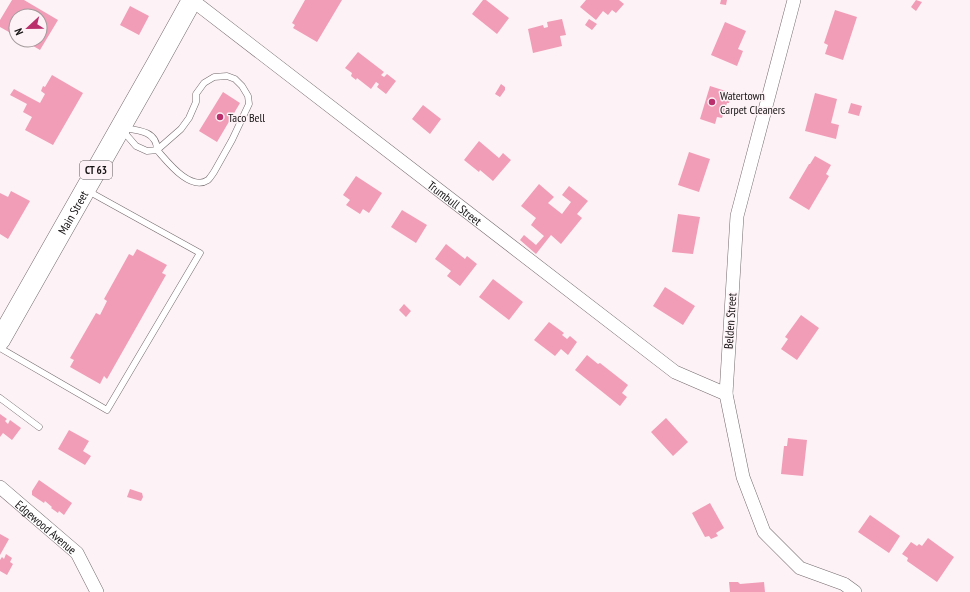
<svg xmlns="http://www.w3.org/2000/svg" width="970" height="592" viewBox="0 0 970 592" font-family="'PT Sans Narrow',sans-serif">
  <rect width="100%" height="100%" fill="#fdf2f5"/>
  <path fill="#f19db8" d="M12 0H24L58 20 40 50 23 40H40V16H16V36L0 27V20Z
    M305 0H342L317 42 293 28 295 25 292 23Z
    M483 0H486L509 18 497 34 472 14Z
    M586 0H619L624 4 616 13 612 10 608 15 603 11 596 20 580 7Z
    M721 0H727L726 5 720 4Z
    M916 0 922 2 916 11 911 7Z
    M130 6 149 16 139 35 120 25Z
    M835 10 857 17 843 60 825 54 828 45 824 43Z
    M562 19 566 35 560 36 562 46 533 53 528 29 543 25 544 28 548 27 547 22Z
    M589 19 597 24 592 30 585 25Z
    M725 22 746 31 738 49 743 51 737 66 711 55Z
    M358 52 384 72 381 75 384 77 387 74 396 81 386 94 377 87 379 84 376 82 371 89 357 78 356 80 351 76 352 73 345 68Z
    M52 75 83 93 53 145 25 130 32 117 23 112 27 104 10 95 14 89 40 103 45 94 41 91 43 86 45 87Z
    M501 84 505 87V90L500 97 495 94Z
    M710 86 732 93 729 103H727L722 118 717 117 715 124 700 119Z
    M223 92 240 103 217 142 199 131Z
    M815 93 837 99 831 123 839 125 836 139 805 131Z
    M851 103 862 106 859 116 848 113Z
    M423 105 441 119 430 134 412 119Z
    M479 141 499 158 503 153 511 160 493 181 480 170 479 172 464 160Z
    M689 152 710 159 699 192 678 185Z
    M815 156 831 165 826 174 829 176 809 210 789 198 809 164H810Z
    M356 176 382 193 369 213 363 209 360 214 346 205 350 200 343 195Z
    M539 184 554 197 548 203 562 214 571 202 562 195 569 186 588 201 577 214 582 218 561 244 551 235 536 254 520 240 524 235 536 245 544 236 531 225 536 218 521 206Z
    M11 191 30 201 8 239 0 234V193L8 197Z
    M402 210 427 225 416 243 391 227Z
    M678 214 700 217 693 254 672 252Z
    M446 244 465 259 467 256 477 264 460 286 447 276 451 271 435 259Z
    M137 249 167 265 162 273 166 275 107 379 104 376 100 384 70 367 74 360 70 358 96 313 100 315 107 301 104 299 129 254 133 256Z
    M493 279 523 302 509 320 479 297Z
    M665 287 695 306 683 325 653 306Z
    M404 304 411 311 406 317 399 310Z
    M801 315 819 328 797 360 781 349 788 339 785 337Z
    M549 322 564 333 562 335 567 339 570 336 577 342 568 355 561 349 555 356 534 340Z
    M587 355 598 364 600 363 628 385 622 393 627 397 620 406 575 370Z
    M0 414 7 419 5 421 8 424 10 420 21 428 12 440 3 433 0 437Z
    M666 418 688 442 673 456 651 432Z
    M69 430 89 441 83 451 91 456 85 465 58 449Z
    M788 438 807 440 803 476 781 474 784 446H787Z
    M39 480 72 503 64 515 59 511 58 513 51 508 52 507 45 501 44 503 32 495V491Z
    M130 489 142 493 143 497 141 501 127 497Z
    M710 503 724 528 716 533 718 536 711 539 709 536 705 537 692 513Z
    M870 515 900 536 889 553 858 532Z
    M0 534 9 539 0 555Z
    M928 538 954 557 937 582 907 561 908 558 902 554 911 542 917 546 919 544 922 546Z
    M6 554 12 558 10 562 13 564 7 575 0 571V560L2 557 4 559Z
    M729 582H738L740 584 764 582 765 592H730Z"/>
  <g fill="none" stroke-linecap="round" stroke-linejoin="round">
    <defs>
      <path id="service" d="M123 131 136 146 147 151 157 150 181 129 189 118 196 102V94L204 83 214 77 227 76 235 79 242 86 248 96 249 104 232 140 214 172C212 175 210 178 208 180 190 192 167 161 157 150 157 131 138 130 123 128
        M0 348 107 410 200 253 88 191
        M0 398 39 427"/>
      <g id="minor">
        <path id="s1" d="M192 0 675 372 726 394"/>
        <path d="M794 0 737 216 726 394 743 477 764 532 800 568 844 584 855 592"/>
        <path id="s2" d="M0 487 77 553 97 592"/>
      </g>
      <g id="primary">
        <path id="s3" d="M0 340 156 65 192 0"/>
      </g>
    </defs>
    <use href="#service" stroke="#746a6d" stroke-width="7"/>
    <use href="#minor" stroke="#746a6d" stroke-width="14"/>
    <use href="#primary" stroke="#746a6d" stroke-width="21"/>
    <use href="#service" stroke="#fff" stroke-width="6"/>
    <use href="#minor" stroke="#fff" stroke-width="13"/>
    <use href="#primary" stroke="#fff" stroke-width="20"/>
  </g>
  <g fill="#ba306d" stroke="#fdf2f5" stroke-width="1.5">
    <circle cx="712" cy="102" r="4"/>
    <circle cx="220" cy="117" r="4"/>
  </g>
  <g text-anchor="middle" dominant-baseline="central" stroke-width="3" stroke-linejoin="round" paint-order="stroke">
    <rect fill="#fdf2f5" stroke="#5c5758" stroke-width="1" x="80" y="161" width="32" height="18" rx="3"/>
    <g font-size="11" font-weight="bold" fill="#171415">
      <text x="96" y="170">CT 63</text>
    </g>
    <g font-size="12" fill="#171415" stroke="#fdf2f5" text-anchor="start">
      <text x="720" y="95">Watertown<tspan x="720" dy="14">Carpet Cleaners</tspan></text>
      <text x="228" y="117">Taco Bell</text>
    </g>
    <g font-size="12" fill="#171415" stroke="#fdf2f5">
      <text stroke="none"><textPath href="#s1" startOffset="332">Trumbull Street</textPath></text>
      <text stroke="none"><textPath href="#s3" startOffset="147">Main Street</textPath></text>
      <text transform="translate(730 321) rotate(-86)">Belden Street</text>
      <text stroke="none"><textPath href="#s2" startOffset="61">Edgewood Avenue</textPath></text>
    </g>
  </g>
  <g transform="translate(28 28) rotate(248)"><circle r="19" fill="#fdf2f5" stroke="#a1999b"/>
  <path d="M0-3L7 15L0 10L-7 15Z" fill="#ba306d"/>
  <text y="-6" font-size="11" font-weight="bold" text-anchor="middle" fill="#171415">N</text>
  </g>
</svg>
